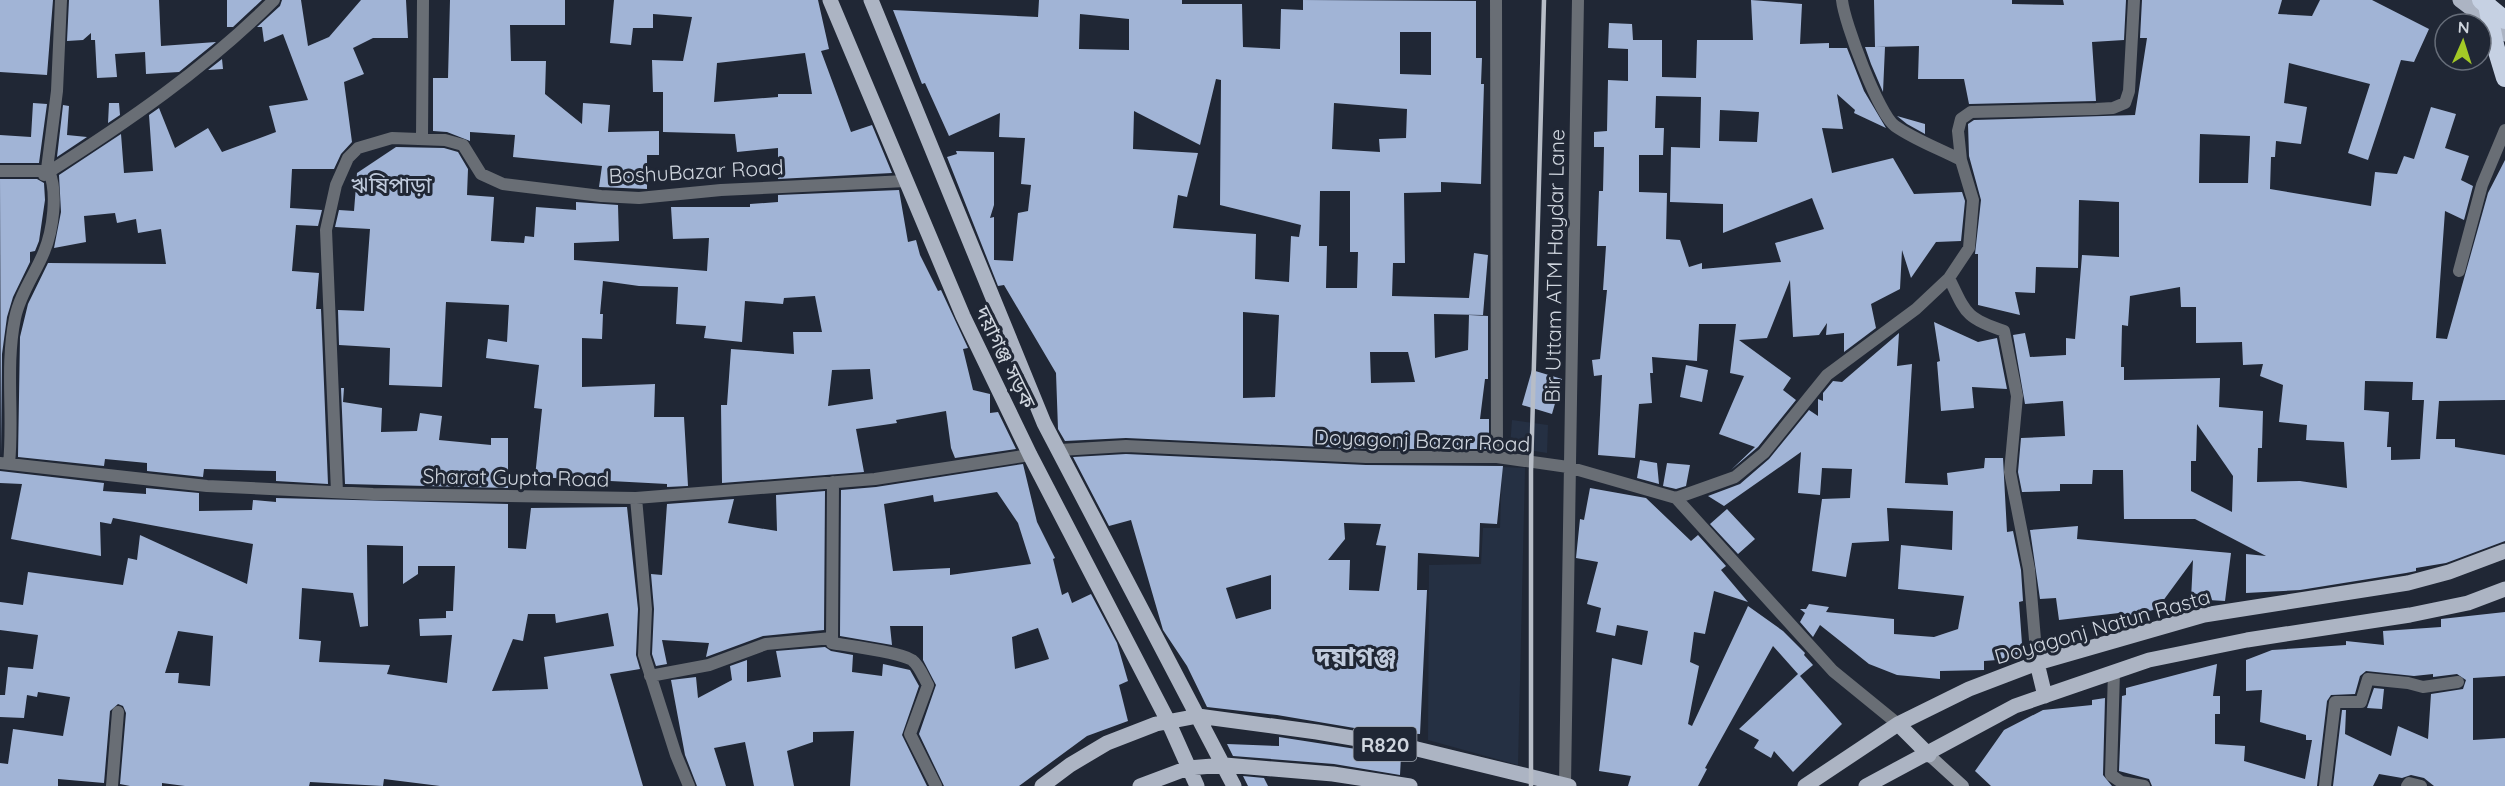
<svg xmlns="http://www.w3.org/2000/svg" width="2505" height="786" viewBox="0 0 2505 786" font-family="Quicksand,'Noto Sans Bengali',sans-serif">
  <rect width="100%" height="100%" fill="#202735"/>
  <path fill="#253043" d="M1512 420 1548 425 1547 453 1510 447Z
    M1502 467 1525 468 1518 765 1428 740 1429 565 1481 564 1483 528H1500Z"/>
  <path fill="#a1b4d6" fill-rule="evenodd" d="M0 0H53L47 75 0 72Z
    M69 0H159L161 46 216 42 179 72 146 74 145 52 115 54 117 77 97 78 95 40H91V33L83 40 67 41Z
    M227 0H262L233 27H227Z
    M282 0H301L308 46 329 37 361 0H406L408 38H373L353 48 364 74 344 82 352 142 341 154 334 169H292L290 208 322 210 318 226 296 225 292 271 319 273 316 309H321L328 484 276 481V471L204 469 203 477 147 471V463L105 459 104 466 18 457 20 337 28 304 48 263 166 264 161 229 138 233 136 219 117 223 115 213 84 216 86 242 54 248 61 212 59 175 121 134 124 173 153 171 149 115 159 108 175 148 208 128 222 152 276 132 269 106 308 100 283 34 264 42 262 27H257L280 6Z
    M450 0H565V25H510L511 61H546L545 94 582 124 583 103 610 105 608 132 659 131V155H647V189L599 187 602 166 513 157 515 135 470 132V141L447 132 433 131V78H448Z
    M614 0H818L829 49 821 51 851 132 872 125 892 173 778 179V148L737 152 735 134 663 132V92H653L652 60 683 61 692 17 653 14V28H633L631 45 610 43ZM805 53 812 94H778V97L714 102 717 63Z
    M1039 0H1182V4H1242L1243 47 1280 49 1281 9 1303 10V0L1476 1V58H1482L1481 84H1484L1481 184 1441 182V192L1404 193 1405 263H1393L1392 296 1469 298 1474 253 1488 255 1483 315 1434 314 1435 358 1468 350 1469 315 1488 316V379H1485L1480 419H1489V449H1366L1126 438 1065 441 1058 429 1056 373 1004 285 998 286 947 157 957 154 956 151 994 152V205L990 218 994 217V260L1013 261 1018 213 1028 211 1031 185 1021 184 1025 138 999 137 1000 113 949 136 925 83 922 84 893 10 1038 17ZM1080 14 1129 19V50L1079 49ZM1400 32H1431V75L1400 74ZM1216 79 1221 80 1220 205 1301 225 1299 237 1291 236 1289 282 1255 279 1256 234 1173 228 1178 195 1187 197 1198 153 1133 149 1134 111 1200 145ZM1334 103 1407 109 1406 138 1379 139 1380 152 1332 149ZM1320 191H1350V252H1358L1357 288H1326L1327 246H1319ZM1243 312 1279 315 1275 397 1243 398ZM1370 352H1408L1415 382 1371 383Z
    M1751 0 1802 4 1800 44 1829 43V48H1847L1864 91 1886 128 1854 113 1855 110 1837 94 1843 129 1822 128 1832 173 1893 158 1914 194 1962 192 1965 201 1961 241 1936 242 1911 278 1902 250 1900 289 1871 304 1876 328 1844 352V333L1826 335 1827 323 1819 335 1793 337 1790 280 1767 338 1739 340 1791 378 1783 390 1796 400 1758 447 1731 470 1755 447 1719 434 1744 376 1730 373 1736 324H1699L1697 361 1652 357 1653 373H1650L1652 403 1639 404 1635 458 1598 455 1602 375 1594 376 1592 360 1600 359 1607 290H1603L1606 246H1597L1599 191H1603L1604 147H1594V132L1607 131 1608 80 1628 81V49L1608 48 1609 23 1632 24 1633 40H1662V77L1696 78 1697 40H1753ZM1656 96 1701 97 1700 148 1671 147 1670 202 1723 204V233L1812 198 1824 229 1775 243 1781 262 1702 269V263L1689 267 1680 240 1666 239 1667 193 1639 192V155H1663L1664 128H1655ZM1720 110 1759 112 1757 142 1719 141Z
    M1874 0H2012V4L2064 5 2063 0H2126L2124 40 2092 42 2096 101 1969 104 1964 79H1918L1919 46 1875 47Z
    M2142 0H2282L2278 14 2312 16 2320 0H2372L2429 29 2414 62 2401 60 2368 160 2348 153 2370 84 2289 63 2284 103 2307 107 2301 144 2276 141 2275 157H2271L2270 189 2371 206 2375 172 2397 174 2404 156 2414 159 2431 107 2456 114 2445 148 2469 156 2461 180 2473 186 2464 220 2445 211 2436 338 2447 339 2488 193 2505 160V400L2439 401 2436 439H2455V447L2505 455V541L2446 563 2416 568V571L2406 573 2300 590 2246 593V554L2266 556 2195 519H2124L2123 470H2093L2092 484H2060V491L2022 492 2018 472 2021 438 2065 436 2063 401 2025 404 2013 335 2025 333 2030 357 2066 355V338L2075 339 2082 255 2119 257V202L2079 200 2078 268 2036 267 2035 293 2015 292 2020 315 1978 305V254H1975L1981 200 1969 156 1968 124 1974 120 2135 115 2147 38H2140ZM2200 134 2250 136 2248 183H2199ZM2180 287 2181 307H2196V343L2242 342 2243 365 2263 364 2260 376 2283 385 2279 422 2307 425 2306 440 2344 442 2347 488 2300 481 2257 482 2258 448H2262L2263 411 2219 407 2220 378 2124 380V367H2121L2122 325 2128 326 2130 296ZM2365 381 2413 382 2412 400H2424L2420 459 2391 460V447H2387L2389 412 2364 410ZM2197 424 2233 476 2232 512 2191 491V461H2196Z
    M1865 47H1885L1883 92 1871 64Z
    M222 59 223 69 208 70Z
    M33 103 47 104 39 163H0V135L31 137Z
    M109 103H119L120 115 108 123Z
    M63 105 69 106 67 135 87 137 57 157Z
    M1897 116 1925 124V134L1907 124Z
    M396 147 444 148 458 152 468 169 467 195 494 197 491 241 524 243 525 236 534 237 536 207 576 210V202L618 205 619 241 574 243V260L707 271 709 238 673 239 671 207H750V204L778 202V195L899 190 908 242 916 240 920 255 938 291 941 290 968 348 963 349 973 390 990 394V413L998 412 1016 449 955 458 951 448 946 411 896 420 897 423 856 429 864 472 722 483 721 405H727L731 349 794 354 793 332H822L815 296 784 298 783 304 745 301 742 342 704 338 706 326 676 324 678 287 639 286 603 281 600 314H603L602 339 582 338V387L655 384 654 417H684L688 486 667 487V484L535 477 542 409 534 408 539 365 486 358 488 339 507 342 509 305 446 302 442 387 389 385 390 348 339 345 338 310 364 311 370 229 335 227 339 210 354 211 357 173ZM870 369 873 399 828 406 832 370Z
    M0 179H37L44 183 45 200 39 241 35 251 30 252V262L13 297 7 317 2 354 1 455Z
    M1934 322 1978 342 1997 338 2007 389 1972 387 1974 408 1941 411 1937 362 1940 361Z
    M1899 333 1897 366 1912 364 1905 483 1948 485 1947 473 1984 468 1985 458H2003L2007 532 2013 531 2021 570 2023 601 2019 602 2023 658 1984 661V670L1940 671V679L1897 675 1869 664 1820 625 1813 637 1800 622 1805 613 1800 609H1806L1809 604 1829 607 1826 612 1894 619V634L1934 637 1958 629 1964 596 1898 589 1901 545 1952 550 1953 511 1887 508 1889 541 1852 543 1846 577 1812 571 1822 499 1850 498 1852 469 1822 468 1820 495 1798 493 1801 452 1724 506 1708 496 1740 484 1769 459 1809 410 1818 416V399L1823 401V393L1833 381 1842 382Z
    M1686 365 1708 370 1702 402 1680 397Z
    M1532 370 1562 379 1552 414 1522 405Z
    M341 388H344L343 402 382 408 381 432 417 431 420 413 442 416 439 440 491 445V438H508V488L345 484Z
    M1126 454 1366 465 1503 466 1497 524 1480 523 1479 557 1418 553 1417 590H1427L1420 734 1402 733V736L1277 715 1207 707 1187 666 1163 630 1131 520 1109 526 1073 457ZM1344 523 1381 524 1376 545 1386 546 1379 591 1349 590 1350 560H1328L1345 539ZM1271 575V609L1236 619 1226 588Z
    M1640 460 1657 463 1659 484 1637 478Z
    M1667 463 1690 465 1686 486 1676 489 1663 486Z
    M1023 464 1037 522 1055 558 1053 559 1062 595 1068 592 1072 603 1091 594 1117 643 1128 681 1119 685 1128 721 1087 736 1019 786H944L919 734 936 685 923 660V626H890L892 645 840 636 841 490 876 487ZM997 492 1018 523 1031 564 950 575V568L893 571 884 504 933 495 934 502ZM1038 628 1049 659 1015 669 1012 637Z
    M0 471 104 483 103 491 146 494V488L199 493V511L252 510 253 500 276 502V498L508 504V548L526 549 531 508 627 507 638 609 636 655 640 669 610 674 643 786H440L384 779 383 786 310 782 309 786H185L162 783V786H130L120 784 126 713 123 706 118 704 110 711 104 783 58 779V786H0V763L8 764 13 729 63 736 70 697 38 692 37 697 27 695 24 718 0 717V695H5L8 667 33 669 38 635 0 630V602L23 605 28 572 123 585 128 558 137 560 140 535 247 584 253 544 113 518 111 524 100 522 101 556 11 539 22 484 0 483ZM367 545 403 546V584L418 574V566H455L453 611H446V618L419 619 420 636 452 635 447 683 387 674 390 665 319 662 321 641 299 639 302 588 353 593 360 627 368 626ZM608 613 614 646 544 657 548 689 492 691 513 639 523 641 528 614H555L556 623ZM178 631 213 636 210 686 178 683 179 673H165Z
    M1590 488 1646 498 1691 541 1698 535 1726 566 1721 570 1748 602 1714 591 1705 634 1694 632 1690 662 1699 666 1688 724 1692 726 1748 606 1783 631 1805 653 1804 655 1813 665 1800 676 1842 724 1793 772 1774 751 1771 758 1754 748 1759 740 1739 729 1798 674 1773 646 1705 768 1707 769 1698 786H1628L1631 776 1599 771 1612 658 1642 665 1648 631 1617 625 1615 636 1596 632 1601 608 1587 604 1598 562 1576 558 1580 519 1584 520Z
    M825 491 824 630 763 636 706 657 709 643 662 640 667 664 656 666 652 654 654 609 651 574 662 575 667 504 734 499 728 523 777 531 776 495Z
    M1727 509 1755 539 1738 554 1710 524Z
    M2078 526 2077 539 2231 553 2225 601 2191 599 2193 560 2157 609 2120 618 2119 613 2059 620 2056 598 2040 599 2030 530Z
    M2505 612V676L2473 678V740L2505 738V786H2434L2424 778 2411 775 2402 778 2379 774 2373 786H2333L2342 710H2346L2345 734 2391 756 2398 726 2428 739 2431 694 2463 689 2466 680 2457 674 2433 677V674L2414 676 2366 671 2360 676 2355 694 2331 695 2327 701 2317 786H2152L2149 779 2119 771 2122 696 2126 695V688L2217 664 2213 696H2220V714H2215V744L2245 746 2244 761 2305 779 2312 740H2306V735L2260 722 2262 690 2246 691V660L2272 650 2346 645V641L2384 645 2383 631 2441 627V619Z
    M825 647 831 651 853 655 852 672 882 676 883 664 910 670 919 686 902 735 927 786H850L854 731 813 732V742L787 751 794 786H754L745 742 714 748 726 786H697L685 755 671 680 696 677 698 698 732 680 730 666 747 660V682L781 677 776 651Z
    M2374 688 2384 689 2382 709 2367 708Z
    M2105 698 2103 775 2112 786H1991L1975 771 2004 730 2043 710 2092 705V700Z
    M1279 737 1401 756 1400 775 1334 764 1233 756 1227 744 1279 746Z
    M1243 776 1264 778 1268 786H1248Z"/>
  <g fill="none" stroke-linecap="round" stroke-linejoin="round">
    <path stroke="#696e75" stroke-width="12" d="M1496 0 1497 457
      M422 138 423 0
      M1961 160 1958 131 1961 119 1971 112 2096 109 2113 108 2125 103 2129 91 2134 0
      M47 169 57 91 61 0
      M0 171H49C58 193 53 230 44 252 35 274 20 294 15 318 5 367 14 416 9 464
      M44 175C126 123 205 69 274 0
      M2459 271 2482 185 2505 130
      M1949 278C1966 313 1965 318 2004 331L2017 396 2010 472 2029 569 2037 663
      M1060 450 1126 446 1366 457H1497L1568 467 1676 498 1833 671 1898 724
      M0 463 207 486 373 494 636 498 875 479 1030 455
      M833 482 832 643C849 646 899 652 912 660 919 665 924 678 928 685L910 734 936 786
      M337 492 326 230 336 185 348 158 358 148 392 138 445 140 463 145 481 174 503 184 601 196 639 198 721 190 906 181
      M636 498 646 609 644 655 676 755 689 786
      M1676 498 1735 477 1764 453 1827 375 1916 309 1949 278 1969 248 1973 200 1961 160C1940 149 1915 140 1895 126 1879 115 1844 22 1842 0
      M2114 671 2111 775 2121 782 2144 786
      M650 676 709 665 766 644 832 638
      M1565 785C1568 523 1574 262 1578 0
      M112 786 118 712
      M2325 786 2335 702H2361L2368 679 2408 683 2423 687 2458 682
      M2407 786 2409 783 2421 786"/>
    <path stroke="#8f96a1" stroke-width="12" d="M1929 755 1963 786"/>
    <path stroke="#acb4c3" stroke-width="15" d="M830 0 963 316 1030 455 1168 721 1197 786
      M871 0 1044 423 1234 786
      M2460 0 2505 34
      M2037 663 2045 696
      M1898 724 1929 755
      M1042 786 1070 765 1107 743 1156 724 1198 716 1317 732 1417 749 1569 786
      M1140 786 1188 768 1225 765 1333 774 1410 786
      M1805 786 1898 724 1969 689 2037 663 2204 615 2408 583 2449 572 2505 551
      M1866 786 2015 706 2149 660 2247 640 2410 615 2468 603 2505 589"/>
    <path stroke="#c6d1e3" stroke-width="18" d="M2481 0 2505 20
      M2495 45 2505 78"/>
    <path stroke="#b7bdc7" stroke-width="4.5" d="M1531 786V471L1544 0"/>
    <path stroke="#c6d1e3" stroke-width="18" d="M2486 0 2495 45"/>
  </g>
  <g text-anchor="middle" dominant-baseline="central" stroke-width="6" stroke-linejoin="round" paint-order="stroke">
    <rect fill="#202735" stroke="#9aa1ab" stroke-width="1.5" x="1353.5" y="727" width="63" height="34" rx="4.5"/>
    <g font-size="20" font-weight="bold" fill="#cfd5de">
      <text x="1385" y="744">R820</text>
    </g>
    <g font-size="21" fill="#cfd5de" stroke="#202735">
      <text transform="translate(696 171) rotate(-3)">BoshuBazar Road</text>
      <text transform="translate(1554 266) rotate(-89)">Bir Uttam ATM Haydar Lane</text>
      <text transform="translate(1006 357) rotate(64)">দয়াগঞ্জ সড়ক</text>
      <text transform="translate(1422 440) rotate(2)">Doyagonj Bazar Road</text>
      <text transform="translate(516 477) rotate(1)">Sharat Gupta Road</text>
      <text transform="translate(2102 626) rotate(-16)">Doyagonj Natun Rasta</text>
    </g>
    <g font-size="22" fill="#c0cbdd" stroke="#202735">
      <text x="391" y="185">ঋষিপাড়া</text>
    </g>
    <g font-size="27" font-weight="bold" fill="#c0cbdd" stroke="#202735">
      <text x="1356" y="656">দয়াগঞ্জ</text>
    </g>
  </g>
  <g transform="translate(2463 42) rotate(3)"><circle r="28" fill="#202735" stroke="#666d79" stroke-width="1.5"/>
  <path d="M0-4.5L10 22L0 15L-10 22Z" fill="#a3c926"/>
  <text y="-9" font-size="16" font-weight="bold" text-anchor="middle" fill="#cfd5de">N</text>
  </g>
</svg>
